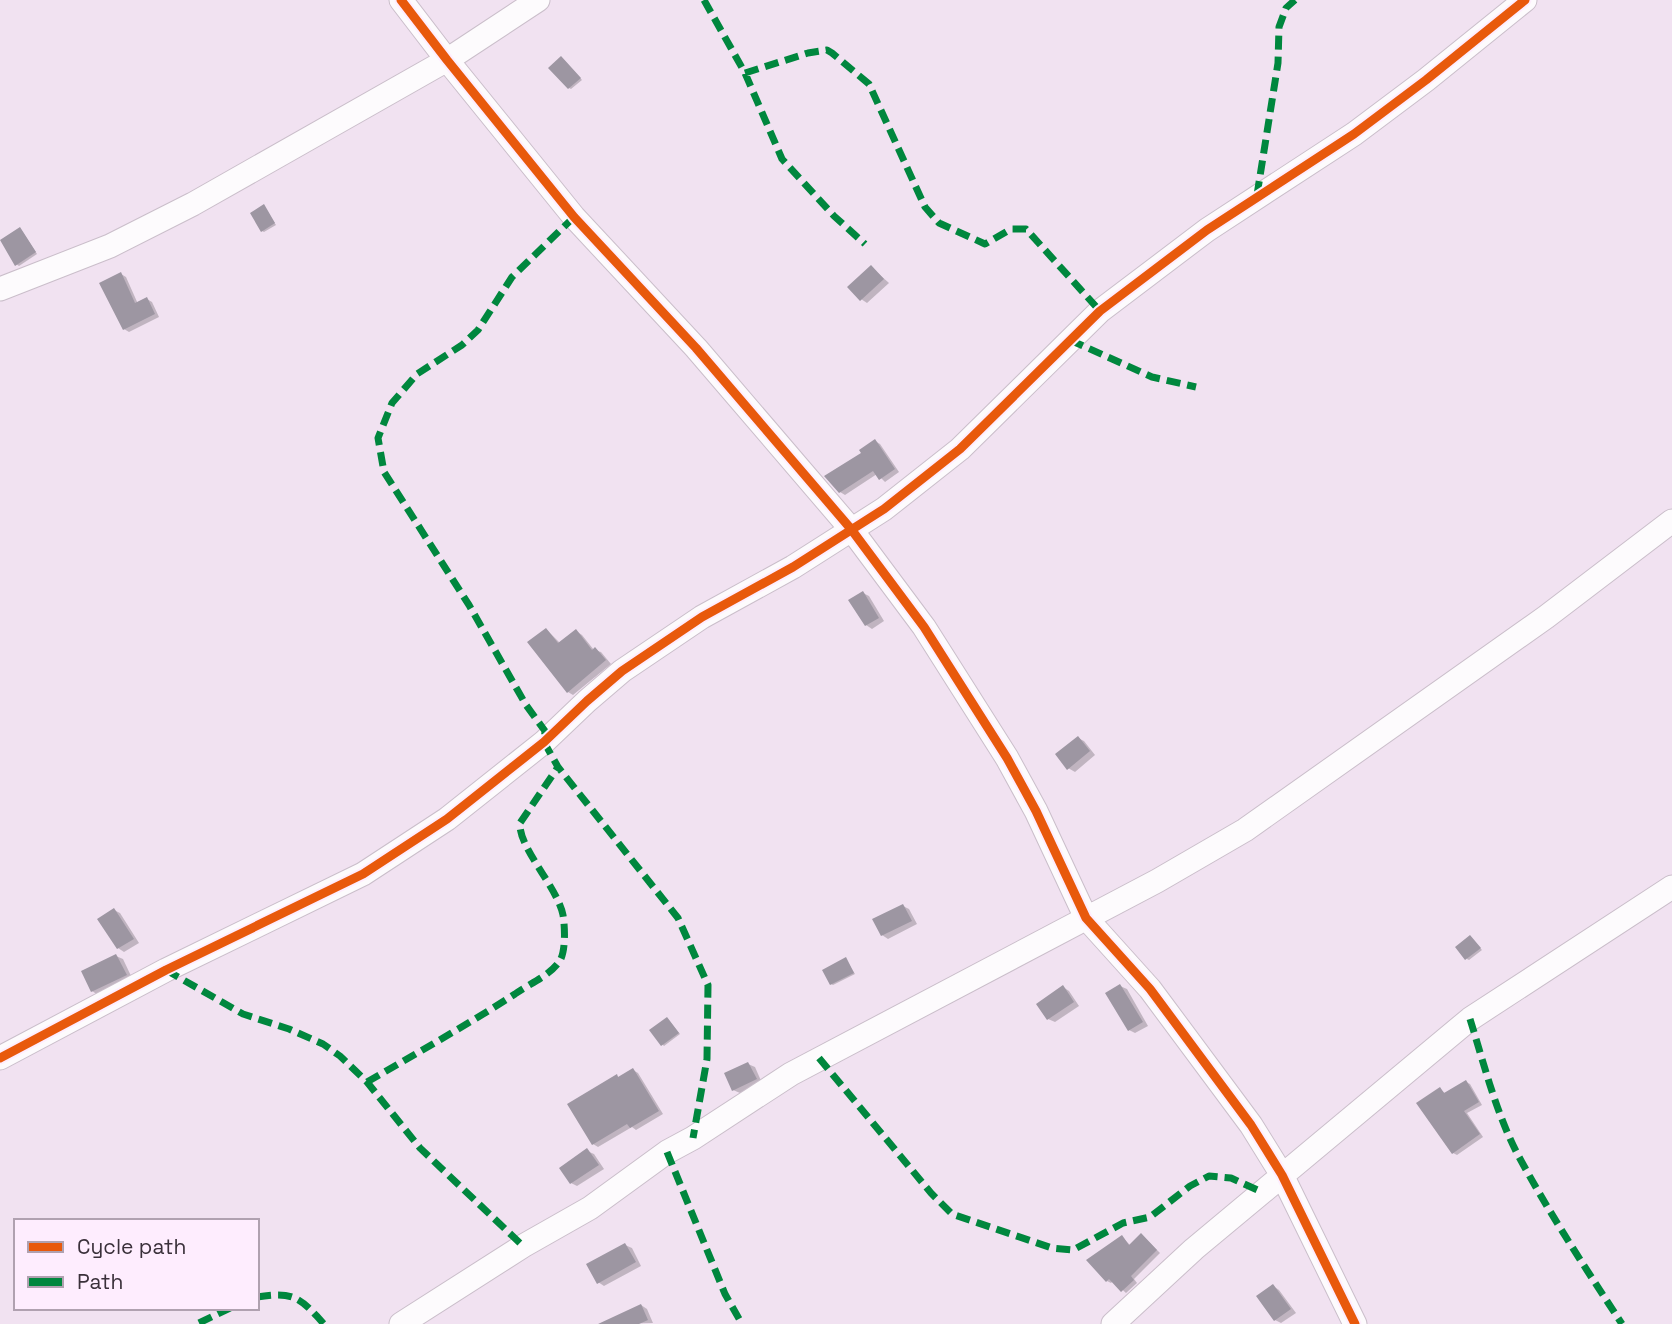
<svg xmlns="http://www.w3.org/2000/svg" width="1672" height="1324" viewBox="0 0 1672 1324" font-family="'Space Grotesk',sans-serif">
  <rect width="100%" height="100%" fill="#f1e2f1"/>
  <path fill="#0003" d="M564 60 582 80 571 89 569 88Z
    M264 207 276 225 264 232 262 231Z
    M22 231 37 254 19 266 16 264Z
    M871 267 889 283 867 303 861 299Z
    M121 274 126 277 138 304 147 299 152 302 159 317 129 332 124 329Z
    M875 441 880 444 899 472 885 482 877 474 845 495 840 492 863 454Z
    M863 593 869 596 884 621 872 629 866 625Z
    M547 630 561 644 576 631 582 635 594 650 601 652 611 664 573 695 568 692Z
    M1078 738 1084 741 1095 755 1075 772 1068 768Z
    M903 906 909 909 917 924 888 939 882 935Z
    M114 910 120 913 139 943 124 952 118 948Z
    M1470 937 1482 950 1469 960 1467 959Z
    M116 956 123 959 132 978 98 995 92 991Z
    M846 959 855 974 833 985 831 984Z
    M1120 986 1127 989 1148 1026 1135 1033 1129 1030Z
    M1063 987 1069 991 1079 1006 1055 1022 1048 1019Z
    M668 1019 680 1034 664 1046 662 1044Z
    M748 1064 755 1067 762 1083 740 1093 733 1090Z
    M633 1070 638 1073 663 1114 636 1130 632 1127 598 1147 593 1144 617 1076 620 1078Z
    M1466 1082 1470 1084 1482 1105 1467 1113 1483 1137 1457 1155 1453 1153 1440 1089 1446 1094Z
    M587 1151 594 1154 604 1169 577 1186 571 1183Z
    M1142 1235 1160 1253 1134 1279 1137 1283 1126 1293 1113 1281 1111 1283 1107 1281 1122 1237 1131 1246Z
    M625 1245 632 1248 641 1266 604 1286 598 1282Z
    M1273 1286 1279 1290 1296 1313 1281 1323 1275 1320Z
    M641 1305 647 1309 653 1323 617 1324Z"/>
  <path fill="#9d96a2" d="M561 56 581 78 568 89 548 68Z
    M264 204 275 223 261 232 250 213Z
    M20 227 36 252 15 266 0 240Z
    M871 265 884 279 860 301 847 287Z
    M121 272 135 303 147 297 155 314 123 330 99 283Z
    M875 439 895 469 879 480 873 471 839 493 824 476 861 453 859 450Z
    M863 591 879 618 865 626 848 600Z
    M546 628 558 643 576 629 592 650 595 647 606 660 567 693 527 642Z
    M1078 736 1090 751 1067 770 1055 754Z
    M903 904 912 921 881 936 872 919Z
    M114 908 134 939 117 949 97 919Z
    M1470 935 1481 948 1465 960 1455 947Z
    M116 954 127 975 91 992 81 971Z
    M846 957 854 973 830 985 822 970Z
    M1120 984 1143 1022 1128 1031 1105 993Z
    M1063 985 1074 1002 1047 1020 1036 1004Z
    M667 1017 679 1033 661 1046 649 1030Z
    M748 1062 757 1079 732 1091 724 1073Z
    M633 1068 659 1111 630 1128 627 1124 592 1145 567 1104 617 1074 618 1077Z
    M1466 1080 1479 1102 1464 1111 1480 1134 1452 1154 1416 1103 1440 1087 1444 1093Z
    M587 1148 599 1165 570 1184 559 1168Z
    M1141 1233 1157 1250 1131 1276 1134 1280 1121 1292 1109 1279 1106 1282 1086 1260 1122 1235 1129 1245Z
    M625 1243 636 1262 597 1284 586 1264Z
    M1273 1284 1291 1309 1274 1321 1256 1296Z
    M641 1304 648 1320 639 1324H598Z"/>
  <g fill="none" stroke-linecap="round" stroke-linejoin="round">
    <defs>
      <path id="street" d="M401 0 447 60 574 217 696 348 851 529 924 627 1007 758 1036 811 1086 918 1150 989 1251 1125 1282 1175 1355 1324
        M0 289 110 246 193 204 447 60 538 0
        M0 1058 166 970 363 874 447 819 544 742 587 701 622 671 702 617 793 567 884 509 960 449 1100 311 1207 230 1354 134 1426 80 1525 0
        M401 1324 523 1246 590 1208 667 1152 693 1138 791 1074 1157 881 1245 830 1546 617 1672 521
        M1113 1324 1194 1249 1470 1019 1672 887"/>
    </defs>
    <use href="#street" stroke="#cabeca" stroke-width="25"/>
    <use href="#street" stroke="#fdfbfd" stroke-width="23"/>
    <path stroke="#00873e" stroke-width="7" stroke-dasharray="14 7" stroke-linecap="butt" d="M704 0 745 73 782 159 834 216 865 244
      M745 73 808 53 827 50 832 53 869 84 925 207 939 223 985 244 1011 229H1026L1100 311
      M1257 195 1278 63 1279 27 1286 8 1295 0
      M574 217 512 277 478 330 462 345 417 374 392 403 378 438 384 472 469 605 526 705 545 731 544 742 558 767 678 918 708 985 707 1059 693 1138
      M1070 340 1152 377 1196 387
      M166 970 243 1014 289 1029 323 1044 340 1056 367 1082 420 1148 523 1246
      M1470 1019C1484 1064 1496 1113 1518 1155 1549 1213 1586 1269 1622 1324
      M819 1058 931 1193 952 1214 1052 1248 1073 1250 1123 1223 1150 1217 1190 1186 1209 1176 1231 1178 1262 1192
      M367 1082C417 1053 467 1025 515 994 529 984 549 976 559 962 566 953 565 927 563 915 558 888 518 847 520 823L558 767
      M667 1152 725 1294 742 1324
      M257 1297C295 1291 300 1298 324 1324
      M199 1323 230 1308"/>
    <defs>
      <path id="cycleway" d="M401 0 447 60 574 217 696 348 851 529 924 627 1007 758 1036 811 1086 918 1150 989 1251 1125 1282 1175 1355 1324
        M0 1058 166 970 363 874 447 819 544 742 587 701 622 671 702 617 793 567 884 509 960 449 1100 311 1207 230 1354 134 1426 80 1525 0"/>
    </defs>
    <use href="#cycleway" stroke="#feedfe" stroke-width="13"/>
    <use href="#cycleway" stroke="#e8590c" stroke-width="9"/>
  </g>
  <rect x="14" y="1219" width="245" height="91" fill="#feedfe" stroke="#b0a1b0" stroke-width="2"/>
  <rect x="28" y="1242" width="35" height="10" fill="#e8590c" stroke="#b0a1b0" stroke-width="2"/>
  <text x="77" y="1254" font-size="21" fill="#3a303a">Cycle path</text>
  <rect x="28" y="1277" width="35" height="10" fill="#00873e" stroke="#b0a1b0" stroke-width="2"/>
  <text x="77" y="1289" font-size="21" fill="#3a303a">Path</text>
</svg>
